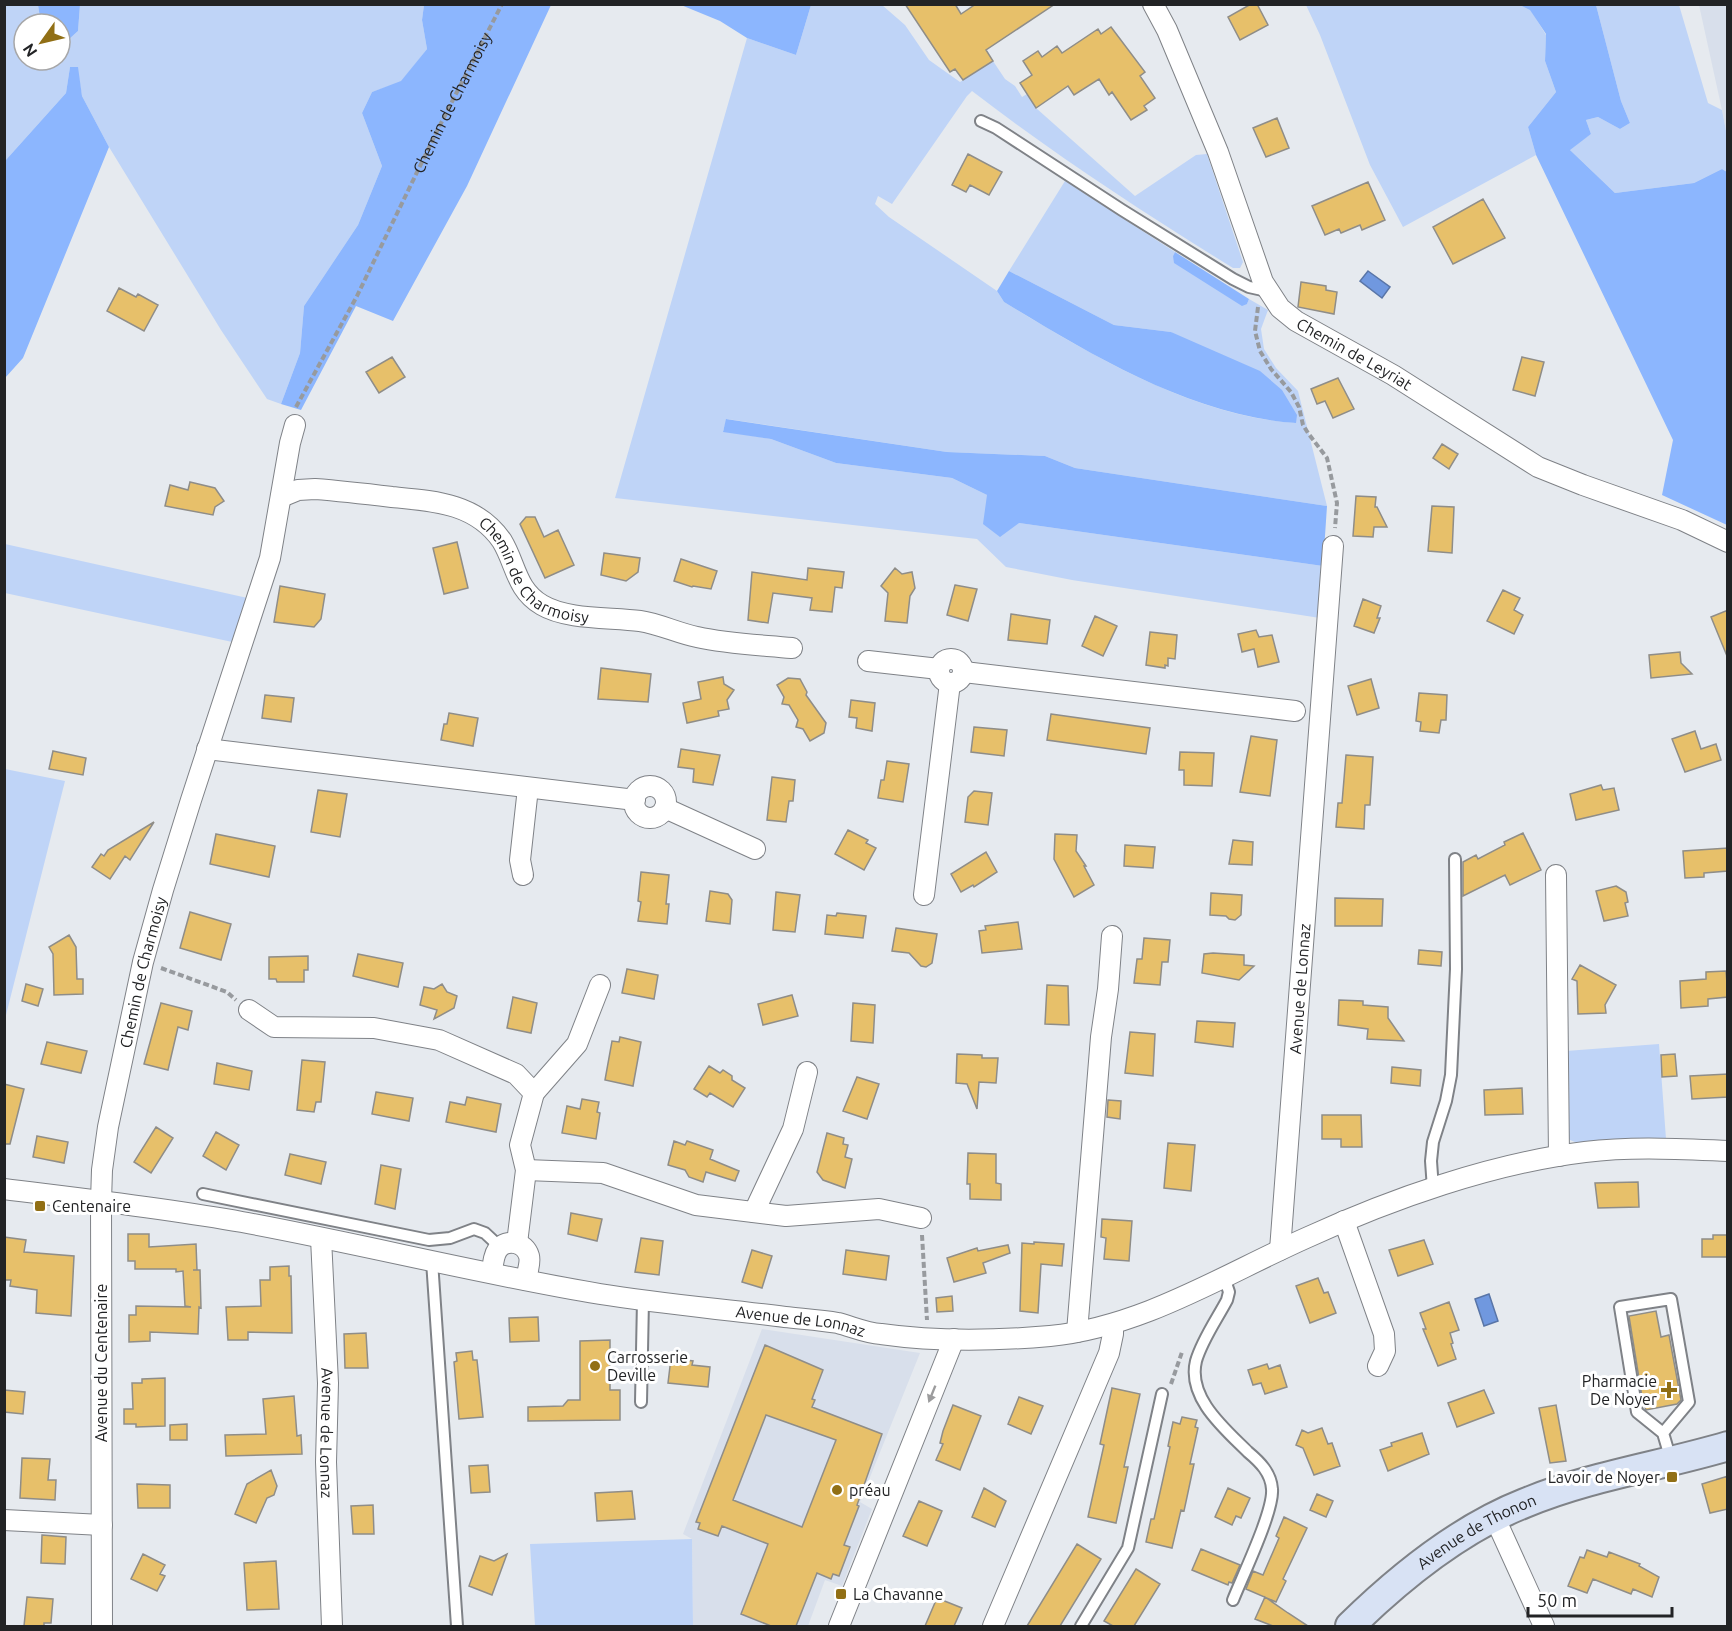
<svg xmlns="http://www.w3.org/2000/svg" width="1732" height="1631" viewBox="0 0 1732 1631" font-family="Ubuntu,sans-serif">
  <rect width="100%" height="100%" fill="#e6eaef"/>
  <path fill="#d8dfeb" d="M1699 5H1727V136L1722 110Z
    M762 1329 920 1353 860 1502 872 1509 842 1586 825 1580 808 1626H693L692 1539 683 1534Z"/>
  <path fill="#bfd4f7" d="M1520 4 1530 9 1546 35 1545 61 1556 92 1528 127 1536 155 1403 227 1370 165 1320 35 1306 5Z
    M5 5H38L41 24H24V60H60V39L67 41 78 31 80 5H424L422 20 427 49 401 82 372 92 362 113 382 166 358 225 304 306 300 353 281 404 267 399 221 330 109 147 82 96 77 67H70L66 93 5 161Z
    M811 5H882L905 25 929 60 960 82 993 61 1005 79 1015 86 1022 97 1027 94 1036 108 1135 196 1196 155 1207 154 1243 262 1240 268H1233C1144 213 1055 155 972 91L967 96 892 204 878 196 875 204 889 217 997 291 1004 302C1091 355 1192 416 1295 423L1171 332 1114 325 1009 271 1065 181 1175 252 1173 256 1247 304 1249 299 1268 310 1261 329 1264 349 1276 368 1298 391 1327 506 1075 468 1045 456 947 452 727 419 723 431 771 439 836 463 952 478 987 495 1019 523 1323 566 1320 618 1072 580 1006 567 977 539 615 498 747 38 796 55Z
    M1596 5H1679L1708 103 1722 110 1727 136V172L1722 169 1694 183 1615 193 1569 149 1591 134 1586 120 1598 117 1620 129 1630 123 1621 101Z
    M5 544 252 599 237 643 5 593Z
    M5 769 65 781 5 1019 4 769Z
    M1659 1044 1666 1139 1580 1144 1570 1140 1567 1136 1566 1051Z
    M692 1539 693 1626H535L530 1544Z"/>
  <path fill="#8cb6fe" d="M38 5H80L78 31 67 41 60 39V24H41Z
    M424 5H551L467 186 393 321 356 306 301 410 281 404 300 353 304 306 358 225 382 166 362 113 372 92 401 81 427 49 422 20Z
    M681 5H811L796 55 747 38 720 21Z
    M1520 5H1596L1621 101 1630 123 1620 129 1598 117 1586 120 1591 134 1570 150 1615 193 1694 183 1722 169 1727 172V525L1662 495 1673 440 1536 155 1528 127 1556 92 1545 61 1546 34 1530 10Z
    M70 67H78L82 96 109 147 23 358 5 378V161L66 93Z
    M1175 252 1249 299 1247 304 1242 306 1174 263 1173 256Z
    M1009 271 1114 325 1171 332 1260 371 1282 390 1297 415 1296 423C1192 416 1091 355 1004 302L997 291Z
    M726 419 947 452 1045 456 1075 468 1327 506 1323 566 1019 523 1000 537 983 524 987 495 952 478 836 463 771 439 723 432Z"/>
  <path fill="#7098df" stroke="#5975a7" stroke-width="1.5" d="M1368 271 1390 287 1382 298 1360 281Z
    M1489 1294 1498 1321 1484 1326 1475 1299Z"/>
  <path fill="#e7c06a" stroke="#8f8d88" stroke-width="1.5" fill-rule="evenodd" d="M905 4H955L961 14 976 4H1055L986 50 993 61 963 80 955 69 950 72Z
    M1251 4H1257L1268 25 1240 40 1228 17Z
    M1111 27 1145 72 1140 76 1155 98 1144 106 1147 110 1131 120 1112 92 1109 95 1099 79 1074 95 1068 86 1036 108 1020 83 1032 75 1023 61 1038 51 1042 57 1057 46 1062 53 1098 29 1101 34Z
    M1277 118 1289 148 1266 157 1253 128Z
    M968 154 1002 172 989 195 970 185 966 192 952 185Z
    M1368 182 1385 220 1362 230 1360 225 1341 233 1339 229 1325 235 1312 206Z
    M1483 199 1505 238 1453 264 1433 227Z
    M1301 282 1326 286V290L1337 292 1334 314 1298 307Z
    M119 288 136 297 138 294 158 305 144 331 107 311Z
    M392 357 405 377 379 393 366 372Z
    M1522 357 1544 362 1535 396 1513 390Z
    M1338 378 1354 409 1333 418 1325 401 1317 404 1311 389Z
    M1442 444 1458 454 1449 469 1433 458Z
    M190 482 215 488 224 501 215 507 213 515 165 506 170 485 188 490Z
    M1356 496 1376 497 1375 507H1377L1387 527H1374L1373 537 1353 536Z
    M1432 506 1454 507 1452 553 1428 551Z
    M526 517H535L544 537 558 530 574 565 545 578 520 524Z
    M457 542 468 588 444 594 433 548Z
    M604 553 640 558 638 572 626 581 601 575Z
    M681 559 717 571 711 589 693 586 692 587 674 581Z
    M808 568 844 572 842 588 835 587 832 612 810 610 812 598 773 593 768 623 748 620 752 572 807 580Z
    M895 568 902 574 912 572 915 588 910 596 907 623 885 621 888 593 881 586Z
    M955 585 977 589 968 621 947 615Z
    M280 586 325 594 321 619 314 627 274 622Z
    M1503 590 1520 598 1514 610 1523 615 1514 634 1487 621Z
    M1363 599 1381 606 1377 618H1380L1374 633 1354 626Z
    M1728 610V656H1727L1711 617Z
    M1011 614 1050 620 1047 644 1008 640Z
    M1095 616 1117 626 1103 656 1082 646Z
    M1256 630 1259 637 1272 635 1279 662 1258 667 1254 649 1242 652 1238 634Z
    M1150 632 1177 635 1175 659 1168 658V666L1165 665V668L1146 665Z
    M1680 652 1681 663 1692 674 1651 678 1649 655Z
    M601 668 651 674 648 702 598 699Z
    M723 677 724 684 734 690 727 700 729 709 718 711 719 716 687 723 683 703 701 699 698 682Z
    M788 678 800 679 807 692 806 695 826 723 824 733 810 741 803 729 796 727 798 720 789 705 782 704 784 697 777 685Z
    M1371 679 1379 708 1357 715 1348 686Z
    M1419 693 1447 695 1446 720H1441L1439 733 1420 731 1421 722 1416 721Z
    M265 695 294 698 291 722 262 718Z
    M851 700 875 703 872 731 856 728 857 718 849 717Z
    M449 713 478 718 473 746 441 740 444 724H447Z
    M1051 714 1150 728 1146 754 1047 740Z
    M974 727 1007 730 1004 756 971 752Z
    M1695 731 1701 749 1716 744 1721 760 1685 772 1672 739Z
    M1251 736 1277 740 1270 796 1240 792Z
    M681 749 720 755 713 785 693 782 694 769 678 767Z
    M53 751 86 758 83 775 49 769Z
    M1180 752 1214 753 1212 786 1184 785V770H1179Z
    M1346 755 1373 757 1370 805H1365L1364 829 1336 827 1338 803H1342Z
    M887 761 909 764 903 802 878 798 881 780H884Z
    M772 777 795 780 793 801H789L786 822 767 820Z
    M1601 785 1603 790 1614 788 1619 810 1576 820 1570 794Z
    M318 790 347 794 340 837 311 832Z
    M974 791 992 793 988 825 965 822 968 797Z
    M154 822 130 860 125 856 110 879 92 867 101 854 104 856 108 850Z
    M848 830 868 840 866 843 876 848 864 870 835 854Z
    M1523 833 1541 870 1510 885 1505 875 1463 896V862L1476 855 1478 859 1505 845 1504 842Z
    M216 834 275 846 269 877 210 864Z
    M1055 834 1077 835 1076 851 1086 866H1084L1094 885 1074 897 1054 859Z
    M1233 840 1253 842 1252 865 1229 864Z
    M1125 845 1155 847 1153 868 1124 866Z
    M1728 848V871L1704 873V877L1685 878 1683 851Z
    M986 852 997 872 974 887 973 885 961 892 951 874Z
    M641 872 669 875 666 904H669L667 924 638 921 641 902 638 901Z
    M1616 886 1626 892 1628 902 1625 903 1628 916 1604 921 1596 891Z
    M710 891 728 894 732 900 730 924 706 921Z
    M776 892 800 895 795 932 773 930Z
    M1211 893 1242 895 1241 915 1235 920 1229 919 1226 916 1210 915Z
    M1335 898 1383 899 1382 926H1335Z
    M190 912 231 924 221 960 180 948Z
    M837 913 866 916 863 938 825 934 827 915 836 916Z
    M1018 922 1022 949 982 953 979 931 986 930 985 926Z
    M896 928 937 934 932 963 926 967 921 966 909 953 892 951Z
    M69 935 76 947 77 979H83V994L54 995 53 954 49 947Z
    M1144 938 1170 940 1168 962H1162L1160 985 1134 983 1137 959H1142Z
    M1419 950 1442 952 1441 966 1418 964Z
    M1213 953 1244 955V965L1254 966 1239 980 1202 973 1204 954Z
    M358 954 403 963 398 987 353 976Z
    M308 956V970H304V982H277L276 979H269V957Z
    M1580 965 1616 985 1605 1005 1606 1013 1578 1014 1577 981 1572 979Z
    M627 969 658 975 654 999 622 993Z
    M1726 971 1728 997 1708 999V1006L1681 1008 1680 981 1706 979V972Z
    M26 984 43 989 38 1006 22 1001Z
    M442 984 447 992 457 996 454 1008 434 1019 437 1010 420 1005 424 987 434 989Z
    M1047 985 1068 986 1069 1025 1045 1024Z
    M792 995 798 1016 763 1025 758 1004Z
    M513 997 537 1003 531 1033 507 1028Z
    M1339 1000 1363 1001V1005L1388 1007V1018L1404 1041 1367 1039 1368 1029 1338 1025Z
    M161 1003 192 1011 188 1030 178 1027 168 1070 144 1064Z
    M853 1003 875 1005 873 1043 851 1041Z
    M1197 1021 1235 1023 1233 1047 1195 1042Z
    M1130 1032 1155 1034 1153 1076 1125 1073Z
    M620 1037 641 1042 633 1086 605 1080 612 1041 619 1042Z
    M47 1042 87 1051 81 1073 41 1064Z
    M957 1054 982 1055V1058H998L996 1083 979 1082 977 1109 967 1084 956 1083Z
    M1675 1054 1677 1076 1662 1077 1661 1055Z
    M302 1060 325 1062 321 1102H316L314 1112 297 1110Z
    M217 1063 252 1071 249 1090 214 1084Z
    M709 1066 720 1073 723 1070 732 1076V1080L745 1088 733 1107 710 1093 707 1097 694 1089Z
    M1392 1067 1421 1070 1420 1086 1391 1083Z
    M1728 1074V1097L1692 1099 1690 1076Z
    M857 1077 879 1084 867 1119 843 1111Z
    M4 1084 24 1089 10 1144H4Z
    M1522 1088 1523 1114 1485 1115 1484 1090Z
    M376 1092 413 1098 409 1121 372 1114Z
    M467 1097 501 1104 496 1132 446 1122 450 1102 465 1105Z
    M582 1099 599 1102 597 1112 600 1113 596 1139 562 1133 567 1106 580 1109Z
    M1108 1100 1121 1101 1120 1119 1107 1117Z
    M1322 1115H1361L1362 1147H1341V1139H1322Z
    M156 1127 173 1138 151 1173 134 1162Z
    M216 1132 239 1145 226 1170 203 1156Z
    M827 1133 844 1138 843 1144 848 1145 845 1157 852 1159 845 1188 823 1180 817 1172Z
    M37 1136 68 1142 64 1163 33 1157Z
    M674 1141 685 1145 687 1141 713 1150 710 1159 739 1171 735 1181 706 1172 703 1182 689 1177 685 1170 668 1165Z
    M1168 1143 1195 1145 1191 1191 1164 1188Z
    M968 1153 996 1154V1183L1001 1184V1200L970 1199V1184H967Z
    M290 1154 326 1162 321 1184 285 1175Z
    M381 1165 401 1169 395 1209 375 1204Z
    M1638 1182 1639 1207 1598 1208 1595 1183Z
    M571 1213 602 1219 597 1241 568 1234Z
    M1102 1219 1132 1221 1129 1261 1104 1259 1106 1238 1101 1237Z
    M128 1234H149V1247L196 1244 197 1270H193H200L201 1308 199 1307 198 1334 150 1332V1341L129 1342V1315H136V1306L191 1307 185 1306 183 1271 176 1272V1269H135V1261H128Z
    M1713 1235H1728V1257H1702V1239H1713Z
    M4 1237 26 1240 24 1252 74 1256 71 1316 36 1313 37 1290 10 1286 11 1280H4Z
    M641 1238 663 1241 659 1275 635 1272Z
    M1424 1240 1433 1264 1398 1276 1389 1250Z
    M1034 1242 1064 1244 1062 1266 1041 1264 1038 1313 1020 1311 1022 1243 1034 1244Z
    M1008 1245 1010 1253 983 1263 986 1273 954 1282 947 1258 977 1248 978 1251Z
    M752 1250 772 1256 762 1288 742 1282Z
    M846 1250 889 1256 886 1280 843 1274Z
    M289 1266V1276H291L292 1333 248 1332V1340H228L226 1307 261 1306 260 1280H270V1267Z
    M1318 1278 1324 1293 1328 1292 1336 1313 1310 1323 1296 1286Z
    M952 1296 953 1311 937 1312 936 1298Z
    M1449 1302 1459 1330 1450 1333 1453 1343 1451 1344 1456 1359 1438 1366 1423 1329H1426L1420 1313Z
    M1656 1311 1661 1337 1669 1335 1681 1400 1677 1404 1646 1410 1643 1403 1629 1316Z
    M538 1317 539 1341 510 1342 509 1318Z
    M366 1333 368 1368H345L344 1334Z
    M610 1340V1390H620V1420L528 1421V1407L563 1406 568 1400H580V1341Z
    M765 1345 823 1370 812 1399 815 1400 812 1407 882 1434 857 1505 859 1506 844 1545 850 1547 839 1576 833 1574 831 1579 817 1573 796 1626H771L741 1614 768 1544 722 1526 718 1536 698 1529 700 1523 696 1522ZM766 1415 836 1440 802 1527 733 1500Z
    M472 1351 473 1360H477L483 1417 459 1419 454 1362 457 1361 456 1353Z
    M671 1358 693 1361 692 1365 710 1367 708 1387 668 1383Z
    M1267 1364 1269 1369 1280 1365 1287 1387 1265 1394 1261 1383 1253 1385 1248 1370Z
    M165 1378V1426L136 1427V1424H124V1409H133L132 1383H142V1379Z
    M1112 1388 1140 1394 1124 1467H1128L1116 1523 1088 1517 1104 1445 1100 1444Z
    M4 1390 25 1392 23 1414 4 1412Z
    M1484 1390 1494 1413 1457 1427 1448 1403Z
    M294 1396 297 1436 301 1435 302 1454 226 1456 225 1435 266 1434 263 1399Z
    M1019 1397 1043 1406 1031 1434 1008 1424Z
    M953 1405 981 1416 960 1470 936 1460 943 1444 940 1443 943 1431Z
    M1556 1405 1566 1461 1550 1463 1539 1408Z
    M1182 1417 1197 1420 1195 1427 1198 1428 1190 1464H1194L1187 1497 1184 1511 1181 1510 1172 1548 1146 1542 1151 1519H1154L1163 1479 1170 1447 1168 1446 1173 1422 1180 1424Z
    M187 1424V1440H170V1425Z
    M1322 1428 1328 1444 1332 1443 1340 1466 1314 1475 1303 1448 1296 1445 1302 1430 1308 1433Z
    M1422 1433 1429 1454 1388 1471 1380 1450 1392 1446 1391 1443Z
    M22 1458 50 1459 48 1480H56L55 1500 20 1498Z
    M488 1465 490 1492 471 1493 469 1466Z
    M271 1470 277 1486 274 1495 267 1498 256 1523 235 1514 247 1484Z
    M1728 1476V1509L1710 1513 1702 1484Z
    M137 1484 170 1485V1508H138Z
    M984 1488 1006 1501 995 1527 972 1517Z
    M1228 1488 1250 1498 1241 1518 1236 1516 1232 1525 1215 1517Z
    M632 1491 635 1519 597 1521 595 1493Z
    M1317 1494 1333 1501 1326 1517 1310 1510Z
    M919 1501 942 1511 927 1546 903 1536Z
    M373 1505 374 1534H353L351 1506Z
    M1284 1517 1307 1528 1283 1579 1286 1581 1276 1602 1246 1589 1253 1571 1263 1575 1279 1538 1276 1536Z
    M42 1535 66 1537 65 1564 41 1563Z
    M1077 1544 1101 1559 1060 1626H1027Z
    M1201 1549 1240 1565 1232 1583 1229 1582 1228 1585 1192 1570Z
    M1587 1550 1607 1557 1609 1552 1640 1564 1639 1566 1659 1577 1652 1597 1633 1589 1631 1594 1593 1579 1587 1593 1568 1586 1580 1557 1584 1558Z
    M143 1554 165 1565 160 1574 165 1576 157 1591 131 1579Z
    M507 1554 492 1595 469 1586 480 1556 494 1561Z
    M276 1561 279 1609 247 1610 244 1563Z
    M1136 1569 1160 1584 1134 1626H1113L1104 1621Z
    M27 1597 53 1599 51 1623H44V1626H24Z
    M1265 1597 1288 1613 1308 1626H1273L1255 1619Z
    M937 1598 962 1608 954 1626H925Z"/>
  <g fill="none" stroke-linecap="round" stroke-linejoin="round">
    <defs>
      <path id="service" d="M981 121 996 128 1122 210 1233 279 1249 287 1267 291
        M1433 1189 1431 1161 1433 1142 1446 1101 1451 1075 1456 969 1455 859
        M203 1194 429 1240 450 1238 474 1229 485 1233 500 1247
        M432 1261 457 1626
        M1224 1277 1229 1292 1227 1300C1217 1319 1202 1340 1196 1361 1187 1398 1225 1429 1248 1452 1260 1462 1271 1473 1272 1489 1274 1511 1242 1577 1233 1600
        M641 1402 643 1300
        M1663 1433 1689 1402 1671 1299 1620 1307 1637 1412 1663 1433 1671 1460
        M1081 1626 1128 1548 1162 1394"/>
      <g id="minor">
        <path id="s2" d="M1153 4 1167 30 1218 152 1263 282 1280 308 1296 321 1393 375 1538 467 1583 485 1682 520 1728 542"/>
        <path id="s3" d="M281 497 298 490 315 489C341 491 367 494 392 497 434 501 476 503 502 541 516 564 516 590 542 605 567 620 611 617 640 621 660 624 677 633 697 637 728 644 761 645 792 648"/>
        <circle cx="951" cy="671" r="12"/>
        <path d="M868 661 939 669"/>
        <path d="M964 672 1295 711"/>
        <path d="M207 749 635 800"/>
        <circle cx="650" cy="802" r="16"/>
        <path d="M665 808 755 849"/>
        <path d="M523 875 520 860 528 788"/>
        <path d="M1556 875 1559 1156"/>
        <path d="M924 895 950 683"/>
        <path d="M249 1010 274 1027 374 1028 439 1040 516 1074 534 1093 520 1145 526 1170 517 1243"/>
        <path d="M534 1093 577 1044 600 985"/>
        <path d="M526 1170 603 1173 696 1205 786 1216 879 1209 921 1218"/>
        <path id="s4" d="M4 1189C84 1199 164 1208 242 1222 362 1244 480 1274 600 1294 661 1304 723 1309 785 1317 803 1319 821 1320 838 1323 853 1327 866 1333 881 1334 937 1342 994 1341 1050 1336 1142 1327 1223 1275 1306 1238 1391 1199 1493 1163 1585 1152 1633 1146 1680 1149 1728 1151"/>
        <path d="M754 1212 793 1129 807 1072"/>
        <path d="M1344 1221 1384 1334 1385 1351 1378 1366"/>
        <path id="s5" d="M321 1238 328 1383 326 1462 332 1626"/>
        <path id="s6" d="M1280 1250 1333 546"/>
        <path d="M492 1273C493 1265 493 1256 498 1249 507 1238 525 1242 529 1256 531 1263 527 1272 526 1280"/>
        <path d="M1077 1332 1101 1037 1108 989 1112 936"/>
        <path d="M1494 1516 1544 1626"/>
        <path d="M4 1520 102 1525"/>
        <path id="s7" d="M102 1626 101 1201 102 1170 108 1127 143 962 163 890 191 800 270 558 290 443 295 425"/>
        <path d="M839 1626 954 1339"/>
        <path d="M993 1626 1109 1353 1113 1334V1324"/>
      </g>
      <g id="secondary">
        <path id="s8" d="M1350 1626C1400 1577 1459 1529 1525 1503 1590 1476 1661 1466 1728 1446"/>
      </g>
    </defs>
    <use href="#service" stroke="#7f8287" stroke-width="14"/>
    <use href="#minor" stroke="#7f8287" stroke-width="22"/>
    <use href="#secondary" stroke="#7f8287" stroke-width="32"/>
    <g stroke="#979a9e" stroke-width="4" stroke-dasharray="6 3" stroke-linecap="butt">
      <path d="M1258 307 1255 331 1260 351 1271 369 1291 392 1299 407 1303 425 1308 433 1327 458 1337 503 1335 528"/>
      <path id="s1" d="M296 407 357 296 437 131 502 4"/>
      <path d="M161 968 227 992 236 1000"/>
      <path d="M922 1235 927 1320"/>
      <path d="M1171 1384 1182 1352"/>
    </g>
    <use href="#service" stroke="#fff" stroke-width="10"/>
    <use href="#minor" stroke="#fff" stroke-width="20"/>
    <use href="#secondary" stroke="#d8e2f4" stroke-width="28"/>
  </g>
  <defs><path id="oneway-solid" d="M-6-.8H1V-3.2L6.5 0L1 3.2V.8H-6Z" transform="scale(1.5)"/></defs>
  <use fill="#9c9c9d" href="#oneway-solid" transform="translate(932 1394) rotate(112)"/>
  <g fill="#916f15" stroke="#fff" stroke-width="2">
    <rect x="34" y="1200" width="12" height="12" rx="3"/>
    <circle cx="595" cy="1366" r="6"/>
    <path d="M1666 1381h6v6h6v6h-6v6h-6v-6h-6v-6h6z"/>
    <rect x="1666" y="1471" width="12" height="12" rx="3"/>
    <circle cx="837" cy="1490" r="6"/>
    <rect x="835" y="1588" width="12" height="12" rx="3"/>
  </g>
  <g text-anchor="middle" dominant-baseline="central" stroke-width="6" stroke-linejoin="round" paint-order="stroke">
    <g font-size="16" fill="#222325" stroke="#fff">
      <text stroke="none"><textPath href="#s1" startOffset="342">Chemin de Charmoisy</textPath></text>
      <text stroke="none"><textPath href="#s2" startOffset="418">Chemin de Leyriat</textPath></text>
      <text stroke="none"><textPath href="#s3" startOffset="284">Chemin de Charmoisy</textPath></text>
      <text stroke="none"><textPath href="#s7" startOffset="658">Chemin de Charmoisy</textPath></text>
      <text stroke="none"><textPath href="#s6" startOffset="262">Avenue de Lonnaz</textPath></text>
      <text stroke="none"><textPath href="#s4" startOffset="808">Avenue de Lonnaz</textPath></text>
      <text transform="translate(101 1363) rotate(-90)">Avenue du Centenaire</text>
      <text stroke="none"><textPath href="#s5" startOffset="195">Avenue de Lonnaz</textPath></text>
      <text stroke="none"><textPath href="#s8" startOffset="159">Avenue de Thonon</textPath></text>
    </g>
    <g font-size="16" fill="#222325" stroke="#fff" text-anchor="start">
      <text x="52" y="1206">Centenaire</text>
      <text x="607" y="1357">Carrosserie<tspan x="607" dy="18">Deville</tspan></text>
      <text x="1657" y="1381" text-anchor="end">Pharmacie<tspan x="1657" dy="18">De Noyer</tspan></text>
      <text x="1660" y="1477" text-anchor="end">Lavoir de Noyer</text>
      <text x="849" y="1490">préau</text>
      <text x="853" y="1594">La Chavanne</text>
    </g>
  </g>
  <rect width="1732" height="1631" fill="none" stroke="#222325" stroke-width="12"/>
  <g transform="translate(42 42) rotate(236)"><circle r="28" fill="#ffffff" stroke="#a7a7a8" stroke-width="1.5"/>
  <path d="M0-4.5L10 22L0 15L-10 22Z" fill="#916f15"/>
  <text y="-9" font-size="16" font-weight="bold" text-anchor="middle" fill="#222325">N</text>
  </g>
  <path d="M1528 1607v9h144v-9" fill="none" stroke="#222325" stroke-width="3"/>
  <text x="1537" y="1607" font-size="18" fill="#222325" stroke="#ffffff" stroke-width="4.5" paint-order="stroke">50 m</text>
</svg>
